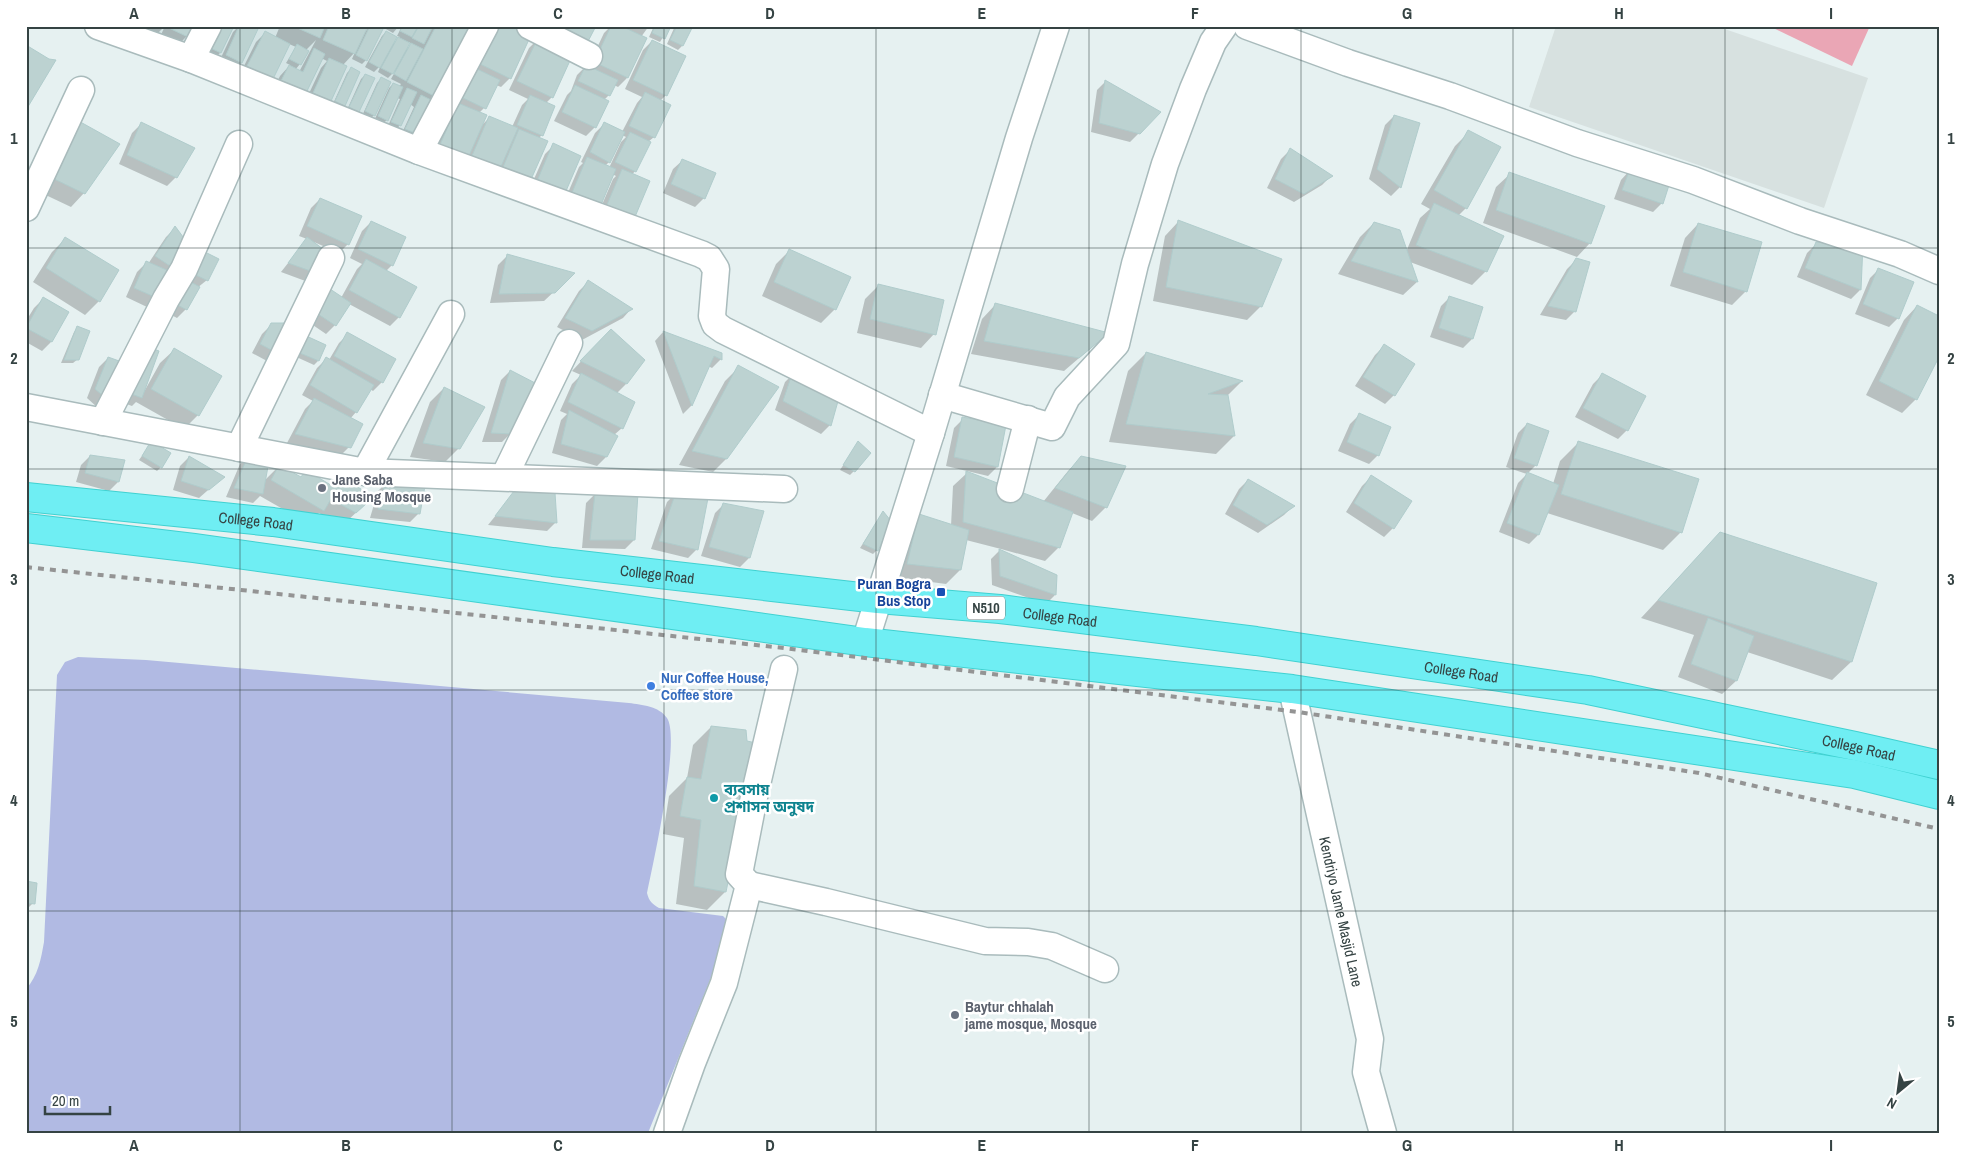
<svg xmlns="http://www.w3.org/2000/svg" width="1965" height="1159" viewBox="0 0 1965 1159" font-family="'Archivo Narrow','Noto Sans Bengali',sans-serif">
  <rect width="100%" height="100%" fill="#e6f1f1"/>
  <path fill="#d4e4e5" d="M111 26H488L425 151Z"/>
  <path fill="#d7e1e0" d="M1556 26H1716L1868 78 1824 208 1529 107Z"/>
  <path fill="#b1bae3" d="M78 657 146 660 283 672 629 703C642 705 659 706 667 718 681 739 653 864 647 893 649 901 652 904 659 908L723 916 726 919 727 923 716 965 648 1133H26V989C38 976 41 959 44 942L57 675 65 662Z"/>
  <path fill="#eaa6b5" d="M1769 26H1870L1852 66Z"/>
  <path fill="#0003" fill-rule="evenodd" d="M140 26H165L157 34Z
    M165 26H192L187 36 178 45 160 37Z
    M233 26 220 53 211 62 196 54Z
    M239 26H249L241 62 232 71 218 64 233 32Z
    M280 26H366L364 33 370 26H381L369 57 362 64 352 59 355 52 343 65 346 67 330 101 321 110 305 102 321 68 327 61 321 58 304 92 273 90 280 76 290 65 286 63 296 47 289 44 272 78 239 76 256 42 265 33 275 38ZM316 40 299 72 295 70 300 64 306 50Z
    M385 26H399L393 33 384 28Z
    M402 26H468L473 29 414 133 410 137 402 133 414 107 410 104 400 125 396 130 388 126 400 99 397 98 387 120 382 124 374 121 389 88 393 84 399 87 401 84 391 79 396 70 388 78 378 72 381 65 374 72 365 67 382 36 386 32 392 45 400 37 397 36ZM409 42 412 44 404 52H403Z
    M490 26H523L570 58 552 97 546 103 542 135 493 181 432 155ZM529 38 536 41 529 48 509 90 528 99 522 105 512 127 490 117 481 126 479 113 484 108 496 85 501 87 510 78Z
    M611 26H649L641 37 645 39 627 78 618 87 614 85 609 95 604 100 595 127 586 136 554 121 567 95 571 91 577 75 586 66 588 67 604 33Z
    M654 26H670L660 42 649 37Z
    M675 26H691L682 46 678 50 667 44Z
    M652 41 666 95 660 101 654 137 648 142 635 171 595 221 613 179 616 176 612 174 561 209 579 167 583 163 581 162 595 133 604 124 622 132 637 103 642 97 625 89 643 50ZM622 135 626 137 621 142 609 168 605 166 609 162Z
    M351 69 344 105 340 109 332 106 347 73Z
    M365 75 358 111 354 115 346 112 361 79Z
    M381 79 374 115 370 119 362 116 377 83Z
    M1105 82 1139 133 1130 142 1091 132 1097 90Z
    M1394 116 1418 124 1400 187 1391 196 1369 179 1385 125Z
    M141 124 176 177 167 186 119 164 132 133Z
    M1469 132 1466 208 1458 216 1486 271 1472 285 1410 262 1417 282 1403 295 1338 274 1360 237 1374 223 1406 252 1420 218 1430 209 1421 204 1455 146Z
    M62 134 84 193 71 207 33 189Z
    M554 145 580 156 527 195 545 154Z
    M1290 150 1331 176 1322 185 1294 202 1267 188 1281 159Z
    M683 160 704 198 695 207 663 193 673 169Z
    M1630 170 1662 203 1653 212 1614 199 1621 180Z
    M1510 174 1590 243 1577 257 1483 223 1496 187Z
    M320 199 348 244 339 253 314 242 326 252 308 282 281 272 307 239 299 236 311 208Z
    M371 222 392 265 386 271 399 317 390 326 349 304 335 325 326 334 304 319 341 298 357 269 362 264 350 258 362 231Z
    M1178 222 1261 306 1247 320 1153 301 1165 236Z
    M1698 224 1746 291 1732 305 1670 286 1685 238Z
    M175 228 187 245 156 298 147 307 126 297 137 272 146 263 148 264 166 237Z
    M66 238 99 301 85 315 33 282 52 252Z
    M1816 244 1861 246 1860 290 1851 299 1797 277 1807 253Z
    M790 250 835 309 821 323 762 296 776 264Z
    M507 256 573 274 544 301 490 303 498 265Z
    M186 258 207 280 197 288 186 309 177 318 158 308Z
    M1576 260 1575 311 1566 320 1540 315 1567 269Z
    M1879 269 1898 318 1889 327 1855 314 1870 278Z
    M588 282 631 309 623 318 582 340 557 327 579 291Z
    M879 285 934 334 921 348 857 333 865 299Z
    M1450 297 1472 339 1463 348 1430 337 1441 306Z
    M43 299 67 312 51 342 42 351 26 342V321L34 308Z
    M995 305 1107 334 1064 371 971 354 982 319Z
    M1917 306 1916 399 1902 413 1866 395 1904 320Z
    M272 324 291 325 267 361 252 353 262 334Z
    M78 327V359L73 363H61L74 332Z
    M663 332 721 354V359L712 368 708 366 691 406 683 414 655 341Z
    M348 334 382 382 373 391 370 389 356 412 350 419 349 447 340 456 287 443 305 409 313 401 302 395 317 368 326 359 329 360 339 343Z
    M602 339 626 384 617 393 622 428 614 435 606 457 597 466 552 453 561 420 567 414 560 411 572 384 581 375 572 371Z
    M298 340 318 361 314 365 292 355Z
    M1384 346 1394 395 1385 404 1355 386 1375 355Z
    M174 350 198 415 184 429 136 402 132 406 118 401 135 356 145 390 160 363Z
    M1146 353 1241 382 1227 396 1234 436 1216 454 1109 442 1128 371Z
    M108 358 107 399 98 408 87 398 99 367Z
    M739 367 727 458 713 472 679 465 725 381Z
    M510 371 511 433 502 442H482L501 380Z
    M794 373 830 425 821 434 775 410 785 382Z
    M1602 375 1627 430 1618 439 1575 417 1593 384Z
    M444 388 459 448 445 462 410 457 430 402Z
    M1359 415 1378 455 1369 464 1338 451 1350 424Z
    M963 419 997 467 988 476 946 466 954 428Z
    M1527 424 1536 465 1527 474 1553 484 1560 461 1579 442 1681 532 1663 550 1547 513 1538 535 1529 544 1499 532 1518 483 1527 474 1506 467 1518 433Z
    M151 443 161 467 157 471 139 460Z
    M858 443 854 471 850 475 840 470Z
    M249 455 264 481 279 466 300 478 331 487 339 479 365 504 342 526 319 513 309 524 260 496 253 503 226 497 240 464Z
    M90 456 118 482 109 491 76 482 81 465Z
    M189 457 223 477 199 498 173 490 180 466Z
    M1082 457 1106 507 1092 521 1072 513 1059 547 1045 561 1001 549 1000 551 1056 575 1055 595 1046 604 992 585 991 559 1001 549 966 540 960 570 946 584 894 577 906 529 919 516 951 526 953 486 967 473 1043 502 1068 471Z
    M1371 477 1393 528 1384 537 1346 512 1362 486Z
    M1248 480 1293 506 1284 515 1258 533 1225 514 1239 489Z
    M387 482 419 513 410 522 370 518 378 491Z
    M514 493 556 522 547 531 488 525Z
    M676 493 697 549 688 558 651 549 667 502Z
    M595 494 634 540 625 549 582 548 586 503Z
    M724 504 762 512 749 558 740 567 701 556 715 513Z
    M883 513 877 550 873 554 860 548Z
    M1720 533 1876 584 1851 662 1832 680 1747 652 1736 681 1722 694 1678 677 1694 635 1641 618Z
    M711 727 725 892 707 910 676 904 684 838 663 834 669 796 687 778 693 745Z
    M26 883 33 903 26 910Z
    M26 943H29L26 953Z"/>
  <path fill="#bcd2d1" stroke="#b0cccc" d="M169 26H193L188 37 169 28Z
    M214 26H234L221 53 204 45Z
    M239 26H252L258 29 242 63 226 55Z
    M293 26H325L320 38Z
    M329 26H368L355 54 323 40Z
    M370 26H378L383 29 367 61 356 55Z
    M403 26H418L412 37 400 31Z
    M419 26H433L424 44 412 38Z
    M436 26H471L438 98 407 82Z
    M493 26H512L531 35 511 79 476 62Z
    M537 26H596L583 51Z
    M611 26H621L647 38 628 78 594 62Z
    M655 26H671L665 39 652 33Z
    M677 26H693L683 46 670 40Z
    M265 31 290 44 273 79 247 66Z
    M386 31 397 37 380 68 369 62Z
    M398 37 410 43 393 74 381 68Z
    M538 38 573 54 553 98 517 81Z
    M652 40 686 56 667 96 633 80Z
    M411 43 423 49 406 81 394 74Z
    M297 44 309 51 301 65 289 59Z
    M26 45 49 59 56 60 26 110Z
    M314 48 325 54 306 93 281 81 289 65 303 72Z
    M329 58 347 66 331 101 313 93Z
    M586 65 618 80 610 96 578 81Z
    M351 67 360 72 345 106 335 101Z
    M475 68 500 80 486 109 461 97Z
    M365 74 375 78 359 112 349 107Z
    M381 77 391 82 375 116 365 111Z
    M1105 80 1161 112 1140 134 1099 123Z
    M393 83 403 87 388 121 378 116Z
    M575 85 609 101 596 128 562 112Z
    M407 88 417 92 401 126 391 122Z
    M645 92 671 105 655 138 629 126Z
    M421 95 431 100 415 133 405 129Z
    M530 95 555 106 543 136 517 125Z
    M458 103 487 115 468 158 440 145Z
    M1394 115 1420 123 1401 188 1377 169Z
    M489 116 518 128 499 171 471 158Z
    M75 119 120 144 85 194 46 175Z
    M141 122 195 148 177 178 127 155Z
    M604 122 625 132 610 163 590 152Z
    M519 129 548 141 529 184 501 172Z
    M1468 130 1501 147 1467 209 1434 190Z
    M630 132 651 142 636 172 615 162Z
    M553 143 581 156 563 198 535 186Z
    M1290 148 1333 176 1304 194 1275 179Z
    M587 157 616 169 598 212 569 200Z
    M682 159 716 173 705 199 671 184Z
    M622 169 650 181 632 224 604 212Z
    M1630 169 1670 182 1663 204 1622 190Z
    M1509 172 1605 206 1591 244 1496 210Z
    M320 198 362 216 349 245 307 226Z
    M1434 203 1504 236 1487 272 1416 245Z
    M1178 220 1282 259 1262 307 1166 287Z
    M371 221 406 237 393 266 358 249Z
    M1374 222 1400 230 1418 282 1351 261Z
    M1698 223 1762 242 1747 292 1683 272Z
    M175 226 189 245 173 268 155 256Z
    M65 237 119 270 100 302 46 268Z
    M307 237 327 252 319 274 288 263Z
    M1816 242 1863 244 1861 290 1805 268Z
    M195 247 219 259 208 281 184 269Z
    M789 249 851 277 836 310 774 282Z
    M507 254 575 273 555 293 499 294Z
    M1576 258 1590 262 1576 312 1548 306Z
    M366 259 417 287 400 318 349 290Z
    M146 261 169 271 157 298 134 288Z
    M1878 268 1914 282 1899 319 1863 304Z
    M179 276 200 287 187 310 166 299Z
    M588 280 633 309 592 331 565 318Z
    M878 284 944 300 936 335 870 319Z
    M327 287 351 303 336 326 312 310Z
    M1449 296 1483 307 1473 339 1439 328Z
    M43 297 69 312 52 342 26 328Z
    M995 303 1109 333 1079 358 984 341Z
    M1917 305 1939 316V357L1917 400 1879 381Z
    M271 323H293L277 353 260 344Z
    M77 326 90 331 79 360H64Z
    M611 329 645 360 627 384 580 361Z
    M663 331 722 353V360L714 356 692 406Z
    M347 332 396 359 383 383 334 356Z
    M302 334 326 345 319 361 295 351Z
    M1384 344 1415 364 1395 396 1363 377Z
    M143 345 159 351 142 398 126 392Z
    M174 348 222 376 199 416 151 389Z
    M1146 352 1243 381 1208 394 1228 395 1235 436 1126 424Z
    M108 357 122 362 108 400 95 389Z
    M326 357 374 385 357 413 310 385Z
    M738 365 779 387 727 459 692 451Z
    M510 370 539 385 512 434 491 433Z
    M793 371 840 394 831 426 783 401Z
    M581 373 635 402 623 429 568 402Z
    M1602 373 1646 396 1628 431 1583 408Z
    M444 387 485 407 460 449 423 443Z
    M314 398 363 424 351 448 295 434Z
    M569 410 618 436 607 457 561 444Z
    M1359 413 1391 427 1379 456 1347 442Z
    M962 417 1006 425 998 467 954 457Z
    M1527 423 1549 431 1537 466 1514 458Z
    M151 441 171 453 162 468 142 456Z
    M858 441 871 453 855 472 843 465Z
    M1578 441 1699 479 1682 533 1561 494Z
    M249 454 269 461 263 494 234 488Z
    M90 455 125 460 119 482 85 473Z
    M189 456 225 477 209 490 181 481Z
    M1081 456 1126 466 1107 508 1055 488Z
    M279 465 301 477 306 470 334 487 339 477 361 489 366 504 356 513 331 499 324 511 271 480Z
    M966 471 1073 512 1060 548 963 522Z
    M1527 472 1559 485 1539 535 1507 523Z
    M1371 475 1412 501 1394 529 1354 503Z
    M1248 479 1295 506 1267 525 1233 505Z
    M386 481 425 486 420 514 378 509Z
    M514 491 555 493 557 523 495 516Z
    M676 492 708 498 698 550 659 541Z
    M595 493H638L635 540H590Z
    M723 503 764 511 750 558 709 547Z
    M883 511 891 521 878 551 863 544Z
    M919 514 969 530 961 570 907 564Z
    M1720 532 1877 583 1852 662 1658 600Z
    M999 549 1057 575 1056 595 1000 576Z
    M1708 618 1754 636 1737 681 1691 664Z
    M711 726 746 730 747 741 756 743 726 892 694 886 701 820 680 816 687 777 701 779Z
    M26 881 37 883 35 904 26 903Z"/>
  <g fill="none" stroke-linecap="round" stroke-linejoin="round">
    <defs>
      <g id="minor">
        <path d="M98 26 191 59 419 151 701 254 709 258 716 269 712 316 715 324 723 330 931 433"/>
        <path d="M530 26 589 56"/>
        <path d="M1247 26 1348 63 1450 96 1577 143 1693 180 1800 221 1900 254 1939 271"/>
        <path d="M191 59 208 26"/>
        <path d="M419 151 485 26"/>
        <path d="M26 208 81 90"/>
        <path d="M942 395 1052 427 1067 397 1116 344 1135 264 1165 164 1193 89 1213 42 1224 26"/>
        <path d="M26 407 365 472 784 489"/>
        <path d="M103 422 166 299 184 269 239 144"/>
        <path d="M239 448 331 258"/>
        <path d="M365 472 451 314"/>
        <path d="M504 477 569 343"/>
        <path d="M1010 489 1028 419"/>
        <path d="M865 642 931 433 1019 138 1056 26"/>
        <path id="s1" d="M1292 689 1370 1039 1366 1072 1383 1133"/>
        <path d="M749 885 826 902 985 941 1028 942 1052 946 1105 969"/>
        <path d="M667 1133 692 1063 724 983 749 885 739 874 754 797 784 669"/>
      </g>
      <g id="highway">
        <path id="s2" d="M26 497 273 522 553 562 878 599 1000 609 1256 641 1588 690 1855 746 1939 765"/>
        <path d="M26 528 194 548 865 642 1292 689 1854 774 1939 795"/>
      </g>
    </defs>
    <use href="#minor" stroke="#a9bbbc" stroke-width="29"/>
    <use href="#highway" stroke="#40d1d1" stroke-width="30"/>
    <use href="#minor" stroke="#fff" stroke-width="26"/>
    <use href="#highway" stroke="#6feef3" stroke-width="28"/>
    <path stroke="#949494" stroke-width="4" stroke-dasharray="6 6" stroke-linecap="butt" d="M26 567 784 648 1298 712 1699 773 1939 829"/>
  </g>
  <path fill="none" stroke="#354343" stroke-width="1" stroke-opacity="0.55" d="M240 26V1133M452 26V1133M664 26V1133M876 26V1133M1089 26V1133M1301 26V1133M1513 26V1133M1725 26V1133M26 248H1939M26 469H1939M26 690H1939M26 911H1939"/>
  <g fill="#6b7280" stroke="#fff" stroke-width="2">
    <circle cx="322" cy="488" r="5"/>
    <circle cx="955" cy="1015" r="5"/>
  </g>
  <rect fill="#1a4fb4" stroke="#fff" stroke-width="2" x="936" y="587" width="10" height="10" rx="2.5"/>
  <circle fill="#3f7fe0" stroke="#fff" stroke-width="2" cx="651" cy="686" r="5"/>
  <circle fill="#0f9aa8" stroke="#fff" stroke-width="2" cx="714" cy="798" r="5"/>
  <g text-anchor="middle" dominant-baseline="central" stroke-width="5" stroke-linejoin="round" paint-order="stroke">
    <rect fill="#fff" stroke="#727b7b" stroke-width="1" x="967" y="596.5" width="38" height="23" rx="4"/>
    <g font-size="14" font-weight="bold" fill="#354343">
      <text x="986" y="608">N510</text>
    </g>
    <g font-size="15" font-weight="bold" fill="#5b616d" stroke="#fff" text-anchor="start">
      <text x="332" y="479">Jane Saba<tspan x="332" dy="17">Housing Mosque</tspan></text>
      <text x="965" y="1006">Baytur chhalah<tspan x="965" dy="17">jame mosque, Mosque</tspan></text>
    </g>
    <g font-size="15" fill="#354343" stroke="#fff">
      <text stroke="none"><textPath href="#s2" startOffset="231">College Road</textPath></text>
      <text stroke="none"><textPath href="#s2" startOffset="636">College Road</textPath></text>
      <text stroke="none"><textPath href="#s2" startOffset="1041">College Road</textPath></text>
      <text stroke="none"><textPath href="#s2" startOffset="1446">College Road</textPath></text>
      <text stroke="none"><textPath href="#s2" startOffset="1851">College Road</textPath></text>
      <text stroke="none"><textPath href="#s1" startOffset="228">Kendriyo Jame Masjid Lane</textPath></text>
    </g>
    <g font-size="15" font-weight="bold" fill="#164399" stroke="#fff" text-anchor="end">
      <text x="931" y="583">Puran Bogra<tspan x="931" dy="17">Bus Stop</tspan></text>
    </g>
    <g font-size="15" font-weight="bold" fill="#366cbe" stroke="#fff" text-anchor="start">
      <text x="661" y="677">Nur Coffee House,<tspan x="661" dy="17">Coffee store</tspan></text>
    </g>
    <g font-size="15" font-weight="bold" fill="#0d838f" stroke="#fff" text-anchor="start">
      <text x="724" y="789">ব্যবসায়<tspan x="724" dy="17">প্রশাসন অনুষদ</tspan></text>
    </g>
  </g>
  <rect width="1965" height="1159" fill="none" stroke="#ffffff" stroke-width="55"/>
  <g transform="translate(1898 1092) rotate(209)" stroke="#ffffff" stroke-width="4" paint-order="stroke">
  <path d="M0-4L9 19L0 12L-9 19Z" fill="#354343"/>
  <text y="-8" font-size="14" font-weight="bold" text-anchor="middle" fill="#354343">N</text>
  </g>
  <path d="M45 1106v8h65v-8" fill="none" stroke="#354343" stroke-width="2.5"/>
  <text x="52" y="1106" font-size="15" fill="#354343" stroke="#ffffff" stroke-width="4" paint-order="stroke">20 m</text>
  <rect x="28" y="28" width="1910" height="1104" fill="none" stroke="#354343" stroke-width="2"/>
  <g font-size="16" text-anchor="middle" font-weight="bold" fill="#354343">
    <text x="134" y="19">A</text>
    <text x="346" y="19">B</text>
    <text x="558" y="19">C</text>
    <text x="770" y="19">D</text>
    <text x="982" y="19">E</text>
    <text x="1195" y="19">F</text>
    <text x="1407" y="19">G</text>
    <text x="1619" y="19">H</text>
    <text x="1831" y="19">I</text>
    <text x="14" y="144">1</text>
    <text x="1951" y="144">1</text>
    <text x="14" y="364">2</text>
    <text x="1951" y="364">2</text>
    <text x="14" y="585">3</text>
    <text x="1951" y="585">3</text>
    <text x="14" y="806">4</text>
    <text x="1951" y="806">4</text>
    <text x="14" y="1027">5</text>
    <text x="1951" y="1027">5</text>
    <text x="134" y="1151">A</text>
    <text x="346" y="1151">B</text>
    <text x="558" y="1151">C</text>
    <text x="770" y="1151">D</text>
    <text x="982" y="1151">E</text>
    <text x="1195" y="1151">F</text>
    <text x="1407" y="1151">G</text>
    <text x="1619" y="1151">H</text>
    <text x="1831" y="1151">I</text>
  </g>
</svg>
